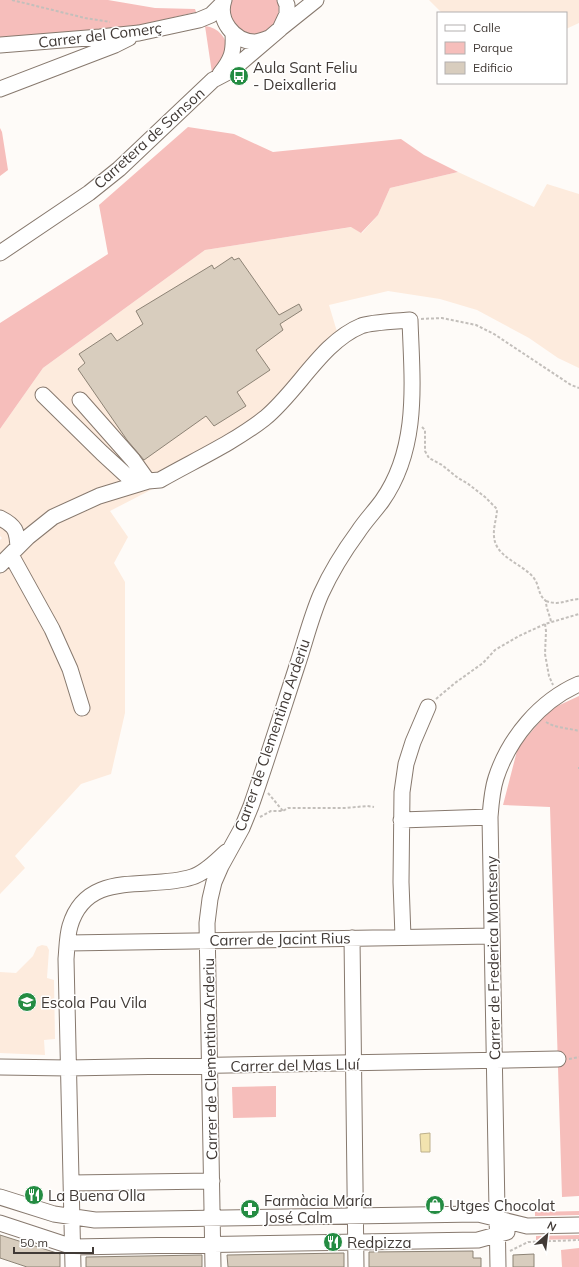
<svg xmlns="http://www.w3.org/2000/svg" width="579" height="1267" viewBox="0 0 579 1267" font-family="Mulish,sans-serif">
  <rect width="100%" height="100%" fill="#fefbf8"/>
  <path fill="#fdebdd" d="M429 0H579V23L566 29V13H442Z
    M458 172 534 207 547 184 579 194V368L558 358 529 338 477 310 440 299 388 291 329 305 341 345 290 405 205 462 110 511 128 537 114 563 125 582V713L111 774 81 784 15 856 25 868 0 894V540L2 538 0 536V429L43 368 205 250 352 227 362 233 378 215 390 188Z
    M42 945 47 946 49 950 47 978 54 980 55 1039 44 1040 45 1055 0 1053V972L16 973 33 956 37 947Z"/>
  <path fill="#f6bebb" d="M0 0H108L155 8 195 9 196 12 123 29 66 34 0 37Z
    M232 0H277C283 15 273 34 256 35 237 35 226 16 232 0Z
    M205 26C219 28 226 37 228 50L212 73Z
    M188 127 234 134 273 152 401 139 424 155 458 172 390 188 378 215 361 233 351 227 205 250 43 368 0 429V323L108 254 99 205Z
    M0 128 2 132 8 170 0 176Z
    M579 696V1196L562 1197 550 807 503 805 518 747 551 709Z
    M276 1086V1117L233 1118 232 1087Z
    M579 1211V1215L535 1216V1212Z
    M579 1235V1239L536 1240V1236Z
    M579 1248V1267H562L561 1250Z"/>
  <path fill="#f2e3af" stroke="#bdb08b" d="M430 1133V1152H421L420 1134Z"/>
  <path fill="#d8cdbe" stroke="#8d8375" d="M232 257 234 260 239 258 279 315 299 304 302 310 280 324 283 330 256 350 270 370 237 392 246 406 214 426 206 416 144 460 127 440 78 369 85 363 79 354 111 333 117 341 143 324 136 311 212 265 214 269Z
    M0 1235 60 1254V1267H27L0 1258Z
    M473 1251V1258H481V1267H369V1252Z
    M344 1253V1267H228L227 1255Z
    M534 1254V1267H513V1255Z
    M202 1255V1267H86V1257Z"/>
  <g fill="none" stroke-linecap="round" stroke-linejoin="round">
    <defs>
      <path id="minor" d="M224 0C217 20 234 41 254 42 259 42 264 40 269 38
        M281 28 316 0
        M0 45 100 37 139 33 199 20 211 15 222 4
        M220 74C232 59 234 52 233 33
        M0 89 115 45 129 38
        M0 253 89 193 119 169 213 80 232 70 280 29 287 14V5L285 0
        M43 395 102 453 127 476 135 485
        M80 400 133 460 148 481
        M0 518C16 526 17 531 18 547
        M11 555 52 629 70 669 82 708
        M0 565 28 537 53 517 99 496 148 481 160 480C195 460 233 443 265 418 298 391 322 342 361 326 370 322 399 321 410 320 412 381 420 447 382 501 374 512 365 521 358 532 344 551 331 572 321 594 311 617 305 642 297 666 282 712 267 760 251 806L242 828 221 866 214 882 210 899 207 923 213 1267
        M401 820 490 817
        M403 937 401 882 402 792 406 764 413 742 428 707
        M352 938 356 1267
        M68 943 492 936
        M0 1067 68 1068 558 1059
        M71 1183 212 1181
        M0 1197 54 1214 95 1220 478 1214 527 1226 579 1225
        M0 1223 73 1247 478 1240 507 1232
        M73 1267 66 959C67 948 67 936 70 926 87 868 149 891 192 877 205 873 216 861 226 852
        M498 1267 490 817C491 804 492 790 496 778 509 738 540 701 579 684"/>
    </defs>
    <use href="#minor" stroke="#87796e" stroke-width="17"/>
    <path stroke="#c3bfbb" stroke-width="2" stroke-dasharray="3 2" stroke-linecap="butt" d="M12 0 85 18 110 22
      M421 319 442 318 476 325 494 334 571 385 579 388
      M422 427 425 430V451L429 458 442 465 458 478 467 483 485 497 497 509C497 517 493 528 494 536 495 557 521 563 533 577 540 585 537 594 546 601 546 609 550 615 551 622
      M546 601C560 606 565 600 579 599
      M545 624 546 631 545 654 549 676 553 685
      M436 699 455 683 483 663 495 650 519 636 545 624 579 614
      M546 722C555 728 568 728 579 731
      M579 767V769
      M268 793 283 811
      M260 817 271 811H283L288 808H346L367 806 374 807
      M569 1059 579 1057
      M510 1251 528 1242 579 1240"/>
    <use href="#minor" stroke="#fff" stroke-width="15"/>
  </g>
  <defs>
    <symbol id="bus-disc" viewBox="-11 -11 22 22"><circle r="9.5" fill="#248c42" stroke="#fff"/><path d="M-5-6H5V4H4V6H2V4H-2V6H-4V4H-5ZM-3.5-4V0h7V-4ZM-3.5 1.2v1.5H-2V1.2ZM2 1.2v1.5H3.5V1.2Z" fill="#fff"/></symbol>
    <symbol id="school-disc" viewBox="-11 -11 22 22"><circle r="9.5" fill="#248c42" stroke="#fff"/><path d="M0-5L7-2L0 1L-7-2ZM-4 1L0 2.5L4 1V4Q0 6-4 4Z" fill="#fff"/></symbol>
    <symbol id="restaurant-disc" viewBox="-11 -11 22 22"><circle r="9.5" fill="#248c42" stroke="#fff"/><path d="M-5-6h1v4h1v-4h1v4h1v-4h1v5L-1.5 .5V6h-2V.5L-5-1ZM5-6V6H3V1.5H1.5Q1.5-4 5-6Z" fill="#fff"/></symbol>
    <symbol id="shop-disc" viewBox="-11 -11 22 22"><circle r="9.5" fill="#248c42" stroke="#fff"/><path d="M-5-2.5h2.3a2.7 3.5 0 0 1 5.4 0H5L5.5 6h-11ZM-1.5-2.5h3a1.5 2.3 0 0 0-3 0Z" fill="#fff"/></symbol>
    <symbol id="pharmacy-disc" viewBox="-11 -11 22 22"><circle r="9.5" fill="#248c42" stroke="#fff"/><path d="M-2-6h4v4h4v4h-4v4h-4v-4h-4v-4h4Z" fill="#fff"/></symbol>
  </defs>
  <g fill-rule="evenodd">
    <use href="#bus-disc" x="228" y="65" width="22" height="22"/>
    <use href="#school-disc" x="16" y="991" width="22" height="22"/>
    <use href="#restaurant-disc" x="23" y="1184" width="22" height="22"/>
    <use href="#shop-disc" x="424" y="1194" width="22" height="22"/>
    <use href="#pharmacy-disc" x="239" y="1198" width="22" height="22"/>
    <use href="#restaurant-disc" x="322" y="1231" width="22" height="22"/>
  </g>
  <g text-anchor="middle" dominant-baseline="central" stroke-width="3" stroke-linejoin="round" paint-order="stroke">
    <g font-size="15" fill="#413a36" stroke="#fff">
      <text transform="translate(100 35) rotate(-7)">Carrer del Comerç</text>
      <text transform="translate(149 138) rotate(-42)">Carretera de Sanson</text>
      <text transform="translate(272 735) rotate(-71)">Carrer de Clementina Arderiu</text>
      <text transform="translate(280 939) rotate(-1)">Carrer de Jacint Rius</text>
      <text transform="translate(493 958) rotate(-91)">Carrer de Frederica Montseny</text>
      <text transform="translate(210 1059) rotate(-91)">Carrer de Clementina Arderiu</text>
      <text transform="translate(295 1065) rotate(-1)">Carrer del Mas Lluí</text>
    </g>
    <g font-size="15" fill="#413a36" stroke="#fff" text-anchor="start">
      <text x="253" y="67">Aula Sant Feliu<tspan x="253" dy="17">- Deixalleria</tspan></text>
      <text x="41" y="1002">Escola Pau Vila</text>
      <text x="48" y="1195">La Buena Olla</text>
      <text x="264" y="1200">Farmàcia María<tspan x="264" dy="17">José Calm</tspan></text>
      <text x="449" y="1205">Utges Chocolat</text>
      <text x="347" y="1242">Redpizza</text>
    </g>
  </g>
  <rect x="437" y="12" width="130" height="72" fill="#ffffff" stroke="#b3b0af"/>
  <rect x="445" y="25" width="20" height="6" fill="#ffffff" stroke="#b3b0af"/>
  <text x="473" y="32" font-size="12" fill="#413a36">Calle</text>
  <rect x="445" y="42" width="20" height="12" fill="#f6bebb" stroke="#b3b0af"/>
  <text x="473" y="52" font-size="12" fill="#413a36">Parque</text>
  <rect x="445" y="62" width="20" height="12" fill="#d8cdbe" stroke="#b3b0af"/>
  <text x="473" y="72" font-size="12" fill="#413a36">Edificio</text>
  <g transform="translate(547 1235) rotate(28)" stroke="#ffffff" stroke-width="3" paint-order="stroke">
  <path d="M0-3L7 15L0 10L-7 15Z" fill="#413a36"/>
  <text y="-6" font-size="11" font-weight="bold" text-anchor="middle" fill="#413a36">N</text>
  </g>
  <path d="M14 1247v6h79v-6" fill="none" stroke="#413a36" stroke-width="2"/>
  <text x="20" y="1247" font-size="12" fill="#413a36" stroke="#ffffff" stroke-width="3" paint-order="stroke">50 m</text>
</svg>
